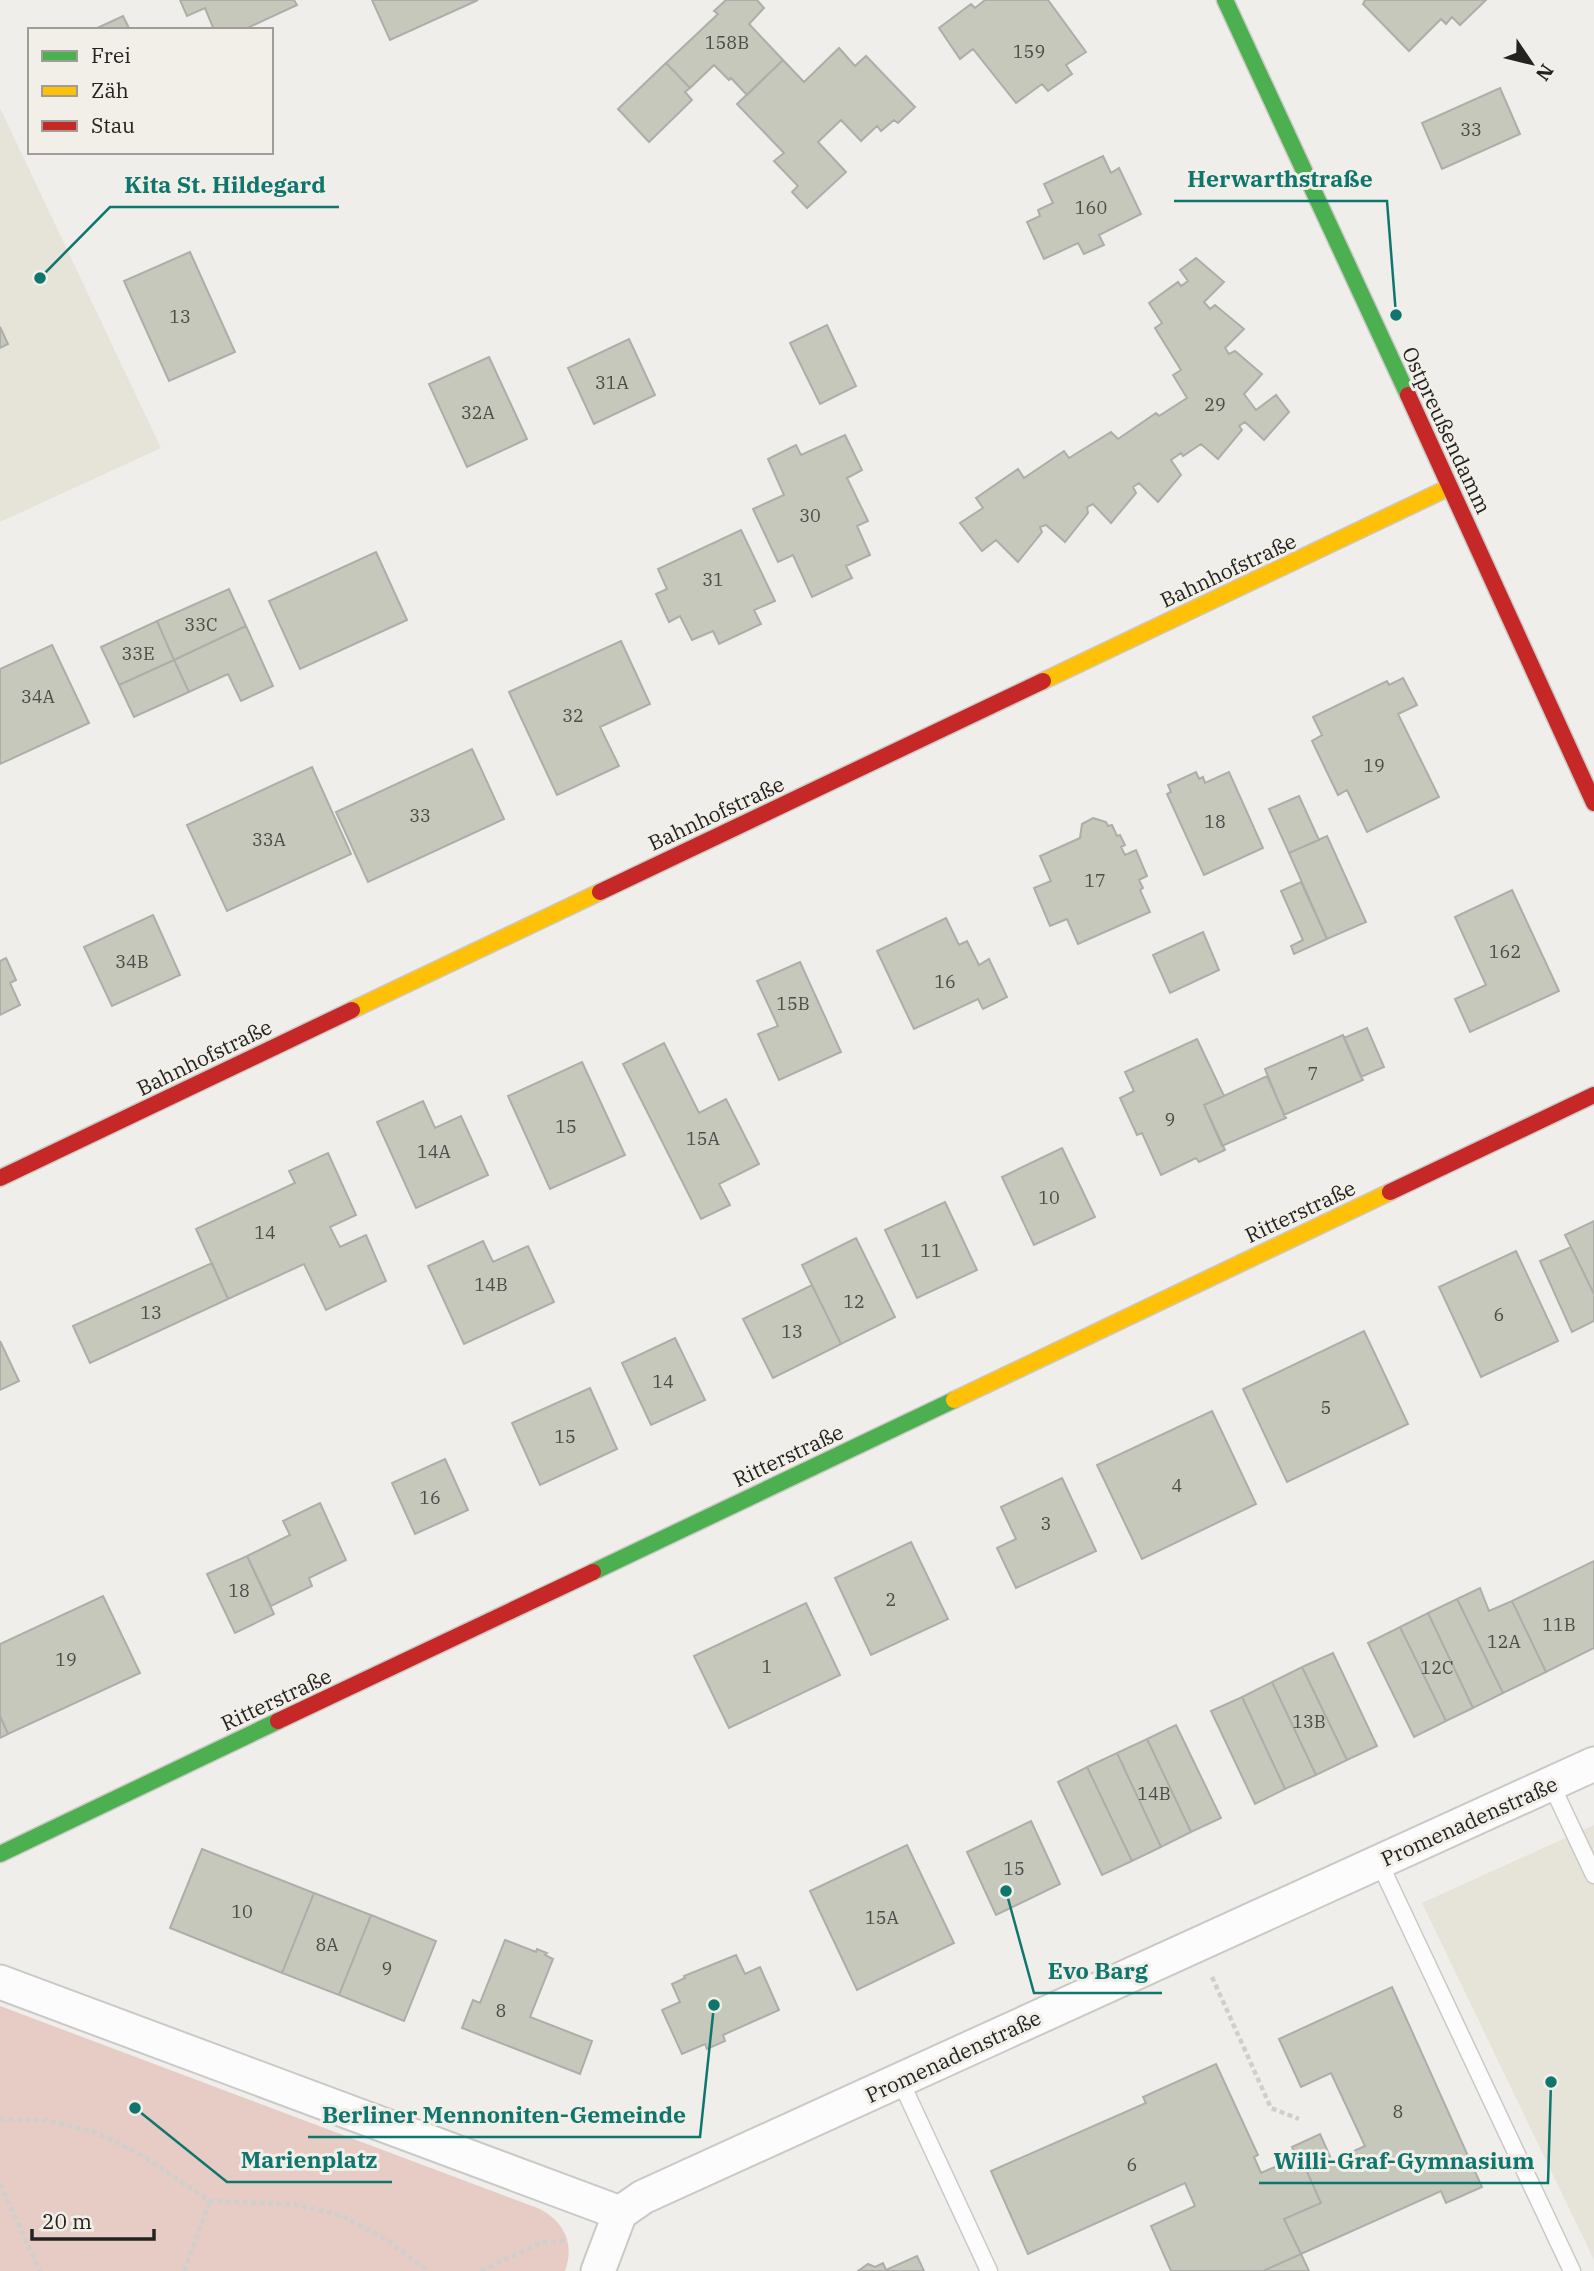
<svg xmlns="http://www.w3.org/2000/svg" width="1594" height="2271" viewBox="0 0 1594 2271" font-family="'IBM Plex Serif',serif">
  <rect width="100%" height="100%" fill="#efeeea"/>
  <path fill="#e6e3d9" d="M0 108 161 448 0 522Z
    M1594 1825V2260L1422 1903Z"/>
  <path fill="#e6ccc4" d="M0 2006 540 2209C564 2222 575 2244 565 2271H0Z"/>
  <path fill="#c6c8bc" stroke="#adadaa" stroke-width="2" d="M180 0H294L297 5 243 30H214L205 8 187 16Z
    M372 0H478L390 40Z
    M726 0H757L764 8 749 24 783 60 747 95 731 78 729 80 714 65 690 88 666 63 718 14 714 11Z
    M985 0H1048L1086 52 1066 65 1072 74 1048 91 1042 84 1016 103 973 49 960 59 939 28 971 4 975 8Z
    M1365 0H1486L1460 25 1452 17 1446 24 1441 19 1409 51 1363 4Z
    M123 16 130 30H93Z
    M839 48 855 66 866 56 915 107 898 123 894 120 881 131 877 126 861 141 841 120 818 142 846 172 807 208 792 192 798 186 774 161 784 153 737 104 783 60 804 82Z
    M666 63 690 88 685 92 692 100 649 142 618 109Z
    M1500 88 1520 134 1442 169 1422 123Z
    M1103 156 1111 173 1119 168 1141 214 1099 235 1104 245 1084 254 1078 243 1044 259 1027 222 1040 216 1038 210 1053 203 1044 184Z
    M190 252 235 352 169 381 124 281Z
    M1196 258 1224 282 1204 302 1210 309 1215 305 1244 329 1225 348 1229 354 1235 351 1262 374 1244 394 1256 410 1276 395 1289 412 1264 440 1245 422 1239 426 1242 430 1218 459 1201 444 1183 456 1181 453 1171 460 1181 475 1158 502 1139 483 1133 487 1136 493 1111 523 1093 504 1087 507 1088 513 1065 542 1046 525 1040 527 1042 532 1018 562 996 540 982 551 960 523 983 508 976 498 1018 469 1024 478 1064 451 1069 458 1111 432 1118 439 1156 413 1159 416 1187 398 1173 375 1181 370 1155 328 1162 323 1149 303 1178 282 1181 286 1188 281 1180 270Z
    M827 325 856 386 820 404 790 343Z
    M0 327 8 344 0 348Z
    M629 339 655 395 594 424 568 368Z
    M489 357 527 439 467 467 429 384Z
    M845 435 862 470 847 478 868 521 857 526 870 555 846 566 852 578 812 597 793 555 778 562 753 509 784 495 768 459 796 445 801 455Z
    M741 530 775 601 754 610 761 624 719 644 713 631 692 640 680 616 669 622 656 594 667 589 658 569Z
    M376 552 407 620 300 669 269 601Z
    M229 589 246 626 174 660 157 621Z
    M157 621 174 660 119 685 101 647Z
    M246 626 273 686 241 701 228 674 189 692 174 660Z
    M621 641 650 704 600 727 619 766 557 795 509 692Z
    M52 645 89 723 0 764V669Z
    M174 660 189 692 134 717 119 685Z
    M1403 678 1417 705 1398 714 1439 797 1367 832 1347 790 1338 795 1312 741 1322 735 1313 717 1387 681 1389 685Z
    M472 749 504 819 368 882 336 812Z
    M312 767 351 854 227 911 187 825Z
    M1196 772 1199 779 1203 777 1205 783 1229 772 1263 848 1204 875 1167 794 1171 792 1168 785Z
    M1299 796 1319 840 1289 853 1269 809Z
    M1093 818 1106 822 1108 826 1112 825 1117 836 1120 835 1125 845 1121 847 1125 855 1136 850 1147 876 1139 880 1143 888 1140 890 1150 912 1078 944 1067 919 1050 926 1034 888 1051 881 1040 856 1080 838 1082 824Z
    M1327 836 1366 922 1327 939 1289 853Z
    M1301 882 1327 939 1294 954 1291 946 1303 940 1281 891Z
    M1512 890 1559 991 1470 1032 1455 999 1486 985 1455 917Z
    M153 915 180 975 112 1006 84 947Z
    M946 918 959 945 967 941 979 965 989 959 1007 997 983 1009 978 999 914 1029 877 951Z
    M1203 932 1219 970 1170 993 1153 955Z
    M6 958 16 980 10 983 20 1005 0 1015V961Z
    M800 962 841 1052 779 1080 758 1034 778 1026 757 981Z
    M1367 1028 1384 1067 1361 1077 1344 1038Z
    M1343 1035 1363 1080 1284 1115 1265 1069Z
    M1197 1039 1224 1096 1204 1105 1225 1150 1199 1162 1196 1158 1161 1175 1142 1133 1137 1135 1120 1098 1134 1091 1125 1072Z
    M664 1043 699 1113 726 1099 759 1164 719 1184 730 1205 701 1219 623 1064Z
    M582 1062 625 1155 550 1189 508 1096Z
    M1267 1076 1286 1118 1222 1146 1204 1105Z
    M423 1101 435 1128 461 1116 488 1175 416 1208 377 1122Z
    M1062 1148 1095 1217 1034 1245 1002 1177Z
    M328 1153 356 1215 330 1227 340 1247 366 1235 386 1281 326 1310 304 1264 228 1299 196 1229 295 1183 289 1171Z
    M945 1202 977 1270 917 1298 885 1230Z
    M1594 1221V1294L1565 1235Z
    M856 1238 895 1317 841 1344 802 1265Z
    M483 1241 493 1262 528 1246 554 1302 464 1344 428 1266Z
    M1571 1247 1594 1294V1321L1572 1332 1540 1261Z
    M1516 1251 1558 1341 1481 1377 1439 1287Z
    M212 1263 228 1299 90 1363 73 1326Z
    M812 1285 841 1344 773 1378 743 1319Z
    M1364 1331 1408 1424 1287 1482 1243 1389Z
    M675 1338 705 1400 651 1425 622 1363Z
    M0 1341 19 1381 0 1390Z
    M590 1388 617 1449 540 1485 512 1423Z
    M1212 1411 1256 1504 1142 1559 1097 1465Z
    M445 1459 468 1510 415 1534 392 1483Z
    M1062 1478 1096 1551 1016 1588 997 1548 1016 1539 1001 1507Z
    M320 1503 346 1560 309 1578 312 1586 271 1606 247 1556 290 1535 283 1521Z
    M911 1542 948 1619 871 1655 835 1578Z
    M247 1556 274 1614 235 1633 207 1574Z
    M1594 1561V1648L1546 1672 1512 1601Z
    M1480 1588 1489 1611 1512 1601 1546 1672 1503 1693 1457 1599Z
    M103 1596 140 1673 8 1734 0 1716V1644Z
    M1457 1599 1503 1693 1473 1708 1428 1613Z
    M806 1603 840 1675 729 1728 694 1656Z
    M1428 1613 1473 1708 1446 1721 1400 1627Z
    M1400 1627 1446 1721 1414 1737 1368 1643Z
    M1333 1653 1377 1746 1347 1760 1302 1667Z
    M1302 1667 1347 1760 1316 1775 1272 1682Z
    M1272 1682 1316 1775 1285 1789 1242 1697Z
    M1242 1697 1285 1789 1255 1804 1211 1711Z
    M0 1716 8 1734 0 1738Z
    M1176 1725 1221 1818 1191 1832 1147 1739Z
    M1147 1739 1191 1832 1161 1847 1117 1753Z
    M1117 1753 1161 1847 1132 1861 1087 1767Z
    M1087 1767 1132 1861 1102 1875 1058 1782Z
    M1031 1821 1060 1884 996 1915 967 1852Z
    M907 1845 954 1943 857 1990 810 1891Z
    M202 1849 314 1893 282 1973 170 1928Z
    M314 1893 371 1915 339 1995 282 1973Z
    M371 1915 436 1941 404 2021 339 1995Z
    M505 1940 536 1952 537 1949 547 1953 545 1955 553 1959 530 2017 592 2041 580 2074 462 2028 473 2000 480 2003Z
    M736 1955 745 1974 760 1967 779 2010 723 2035 725 2041 707 2049 705 2044 682 2054 662 2010 680 2002 672 1984 685 1978 684 1976Z
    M1392 1987 1482 2187 1446 2203 1441 2191 1301 2254 1284 2219 1321 2203 1300 2156 1297 2157 1292 2147 1320 2134 1332 2161 1365 2146 1331 2073 1301 2087 1279 2039Z
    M1216 2064 1258 2155 1254 2157 1261 2173 1300 2156 1321 2203 1284 2219 1301 2254 1263 2271H1171L1151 2226 1195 2206 1185 2183 1028 2254 991 2171 1146 2103 1143 2097Z
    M1301 2254 1309 2271H1263Z
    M917 2256 924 2271H858L868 2264 875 2267 883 2263 886 2270Z"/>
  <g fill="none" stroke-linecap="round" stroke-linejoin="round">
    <defs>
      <path id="lane" d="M1551 1784 1594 1875
        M1379 1862 1572 2271
        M900 2080 989 2271"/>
      <path id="street" d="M0 1982 620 2213
        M620 2213 643 2197 1594 1764
        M598 2271 620 2213"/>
      <path id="fast" d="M1225 0 1408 395
        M593 1572 954 1400
        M0 1854 278 1721"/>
      <path id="slow" d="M1043 681 1450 487
        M352 1010 600 892
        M954 1400 1390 1192"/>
      <path id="jam" d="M1408 395 1594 803
        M600 892 1043 681
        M0 1178 352 1010
        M1390 1192 1594 1095
        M278 1721 593 1572"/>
    </defs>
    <use href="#lane" stroke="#cac9c6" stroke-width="19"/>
    <use href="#street" stroke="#cac9c6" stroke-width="37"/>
    <use href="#fast" stroke="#cac9c6" stroke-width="19"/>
    <use href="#slow" stroke="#cac9c6" stroke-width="19"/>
    <use href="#jam" stroke="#cac9c6" stroke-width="19"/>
    <path stroke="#cfcfce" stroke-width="4.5" stroke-dasharray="5 3.5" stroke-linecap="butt" d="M1212 1977 1271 2108 1299 2119
      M0 2119 46 2120 98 2133 143 2156 210 2201 292 2204 343 2216 387 2240 428 2271
      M0 2184 40 2271
      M184 2271 210 2201
      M481 2271 542 2242 568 2241"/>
    <use href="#lane" stroke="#fdfcfc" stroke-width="16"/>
    <use href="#street" stroke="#fdfcfc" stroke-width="33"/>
    <use href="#fast" stroke="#4caf50" stroke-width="16"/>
    <use href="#slow" stroke="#ffc107" stroke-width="16"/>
    <use href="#jam" stroke="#c62828" stroke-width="16"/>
  </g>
  <g text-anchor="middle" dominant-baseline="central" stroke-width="6" stroke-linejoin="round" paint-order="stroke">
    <g font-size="18" fill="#4c4c48">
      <text x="727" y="42">158B</text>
      <text x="1029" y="51">159</text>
      <text x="1471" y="129">33</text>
      <text x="1091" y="207">160</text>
      <text x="180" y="316">13</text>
      <text x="612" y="382">31A</text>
      <text x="1215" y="404">29</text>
      <text x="478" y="412">32A</text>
      <text x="810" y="515">30</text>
      <text x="713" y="579">31</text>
      <text x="201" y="624">33C</text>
      <text x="138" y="653">33E</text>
      <text x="38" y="696">34A</text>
      <text x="573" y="715">32</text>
      <text x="1374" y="765">19</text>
      <text x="420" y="815">33</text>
      <text x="1215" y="821">18</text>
      <text x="269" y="839">33A</text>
      <text x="1095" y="880">17</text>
      <text x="1505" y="951">162</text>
      <text x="132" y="961">34B</text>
      <text x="945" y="981">16</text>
      <text x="793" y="1003">15B</text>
      <text x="1313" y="1073">7</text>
      <text x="1170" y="1119">9</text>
      <text x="566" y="1126">15</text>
      <text x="703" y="1138">15A</text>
      <text x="434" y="1151">14A</text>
      <text x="1049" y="1197">10</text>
      <text x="265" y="1232">14</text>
      <text x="931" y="1250">11</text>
      <text x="491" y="1284">14B</text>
      <text x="854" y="1301">12</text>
      <text x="151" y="1312">13</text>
      <text x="1499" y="1314">6</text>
      <text x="792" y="1331">13</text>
      <text x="663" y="1381">14</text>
      <text x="1326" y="1407">5</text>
      <text x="565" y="1436">15</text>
      <text x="1177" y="1485">4</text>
      <text x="430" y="1497">16</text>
      <text x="1046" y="1523">3</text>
      <text x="239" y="1590">18</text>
      <text x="891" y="1599">2</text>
      <text x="1559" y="1624">11B</text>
      <text x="1504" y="1641">12A</text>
      <text x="66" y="1659">19</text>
      <text x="767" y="1666">1</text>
      <text x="1437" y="1667">12C</text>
      <text x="1309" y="1721">13B</text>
      <text x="1154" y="1793">14B</text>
      <text x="1014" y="1868">15</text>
      <text x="242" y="1911">10</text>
      <text x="882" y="1917">15A</text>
      <text x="327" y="1944">8A</text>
      <text x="387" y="1968">9</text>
      <text x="501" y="2010">8</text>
      <text x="1398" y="2111">8</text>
      <text x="1132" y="2164">6</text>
    </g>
    <g font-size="21" fill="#242321" stroke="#f1efe8">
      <text transform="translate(1447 430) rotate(65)">Ostpreußendamm</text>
      <text transform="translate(1228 570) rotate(-25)">Bahnhofstraße</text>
      <text transform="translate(716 813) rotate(-25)">Bahnhofstraße</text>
      <text transform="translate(204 1057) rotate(-26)">Bahnhofstraße</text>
      <text transform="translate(1300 1211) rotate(-25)">Ritterstraße</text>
      <text transform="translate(788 1455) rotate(-25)">Ritterstraße</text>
      <text transform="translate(276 1699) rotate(-25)">Ritterstraße</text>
      <text transform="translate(1469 1821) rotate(-24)">Promenadenstraße</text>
      <text transform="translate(953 2056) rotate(-25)">Promenadenstraße</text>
    </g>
  </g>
  <path fill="none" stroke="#0f766e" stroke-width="2.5" d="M1396 315L1387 201H1174M40 278L110 207H339M1006 1891L1034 1993H1162M714 2005L700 2137H308M135 2108L227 2182H392M1551 2082L1548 2183H1259"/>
  <g fill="#0f766e" stroke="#f1efe8" stroke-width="2.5">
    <circle cx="1396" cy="315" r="7"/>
    <circle cx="40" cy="278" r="7"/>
    <circle cx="1006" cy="1891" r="7"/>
    <circle cx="714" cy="2005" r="7"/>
    <circle cx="135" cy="2108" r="7"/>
    <circle cx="1551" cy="2082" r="7"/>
  </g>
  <g font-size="23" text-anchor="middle" font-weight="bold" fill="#0f766e" stroke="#f1efe8" stroke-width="6" stroke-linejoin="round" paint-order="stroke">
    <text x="1280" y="187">Herwarthstraße</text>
    <text x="225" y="193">Kita St. Hildegard</text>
    <text x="1098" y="1979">Evo Barg</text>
    <text x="504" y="2123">Berliner Mennoniten-Gemeinde</text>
    <text x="309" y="2168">Marienplatz</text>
    <text x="1404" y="2169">Willi-Graf-Gymnasium</text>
  </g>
  <rect x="28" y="28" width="245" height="126" fill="#f1efe8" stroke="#9f9d98" stroke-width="2"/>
  <rect x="42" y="51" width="35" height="10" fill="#4caf50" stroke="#9f9d98" stroke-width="2"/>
  <text x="91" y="63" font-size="21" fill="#242321">Frei</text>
  <rect x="42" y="86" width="35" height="10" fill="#ffc107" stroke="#9f9d98" stroke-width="2"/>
  <text x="91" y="98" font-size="21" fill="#242321">Zäh</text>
  <rect x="42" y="121" width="35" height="10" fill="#c62828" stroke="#9f9d98" stroke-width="2"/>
  <text x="91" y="133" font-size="21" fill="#242321">Stau</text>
  <g transform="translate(1531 63) rotate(125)" stroke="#f1efe8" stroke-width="5" paint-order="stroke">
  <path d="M0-5L12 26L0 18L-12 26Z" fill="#242321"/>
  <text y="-10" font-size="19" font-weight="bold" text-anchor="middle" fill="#242321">N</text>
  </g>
  <path d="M32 2229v10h122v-10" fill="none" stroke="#242321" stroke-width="3.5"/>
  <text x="42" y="2229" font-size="21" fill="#242321" stroke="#f1efe8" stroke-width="5" paint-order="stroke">20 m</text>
</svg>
